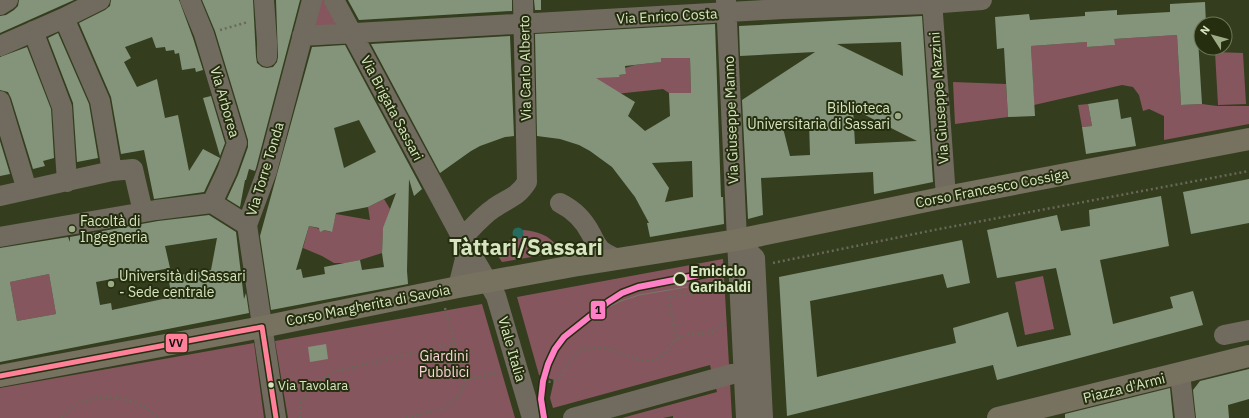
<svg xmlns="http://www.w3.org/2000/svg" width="1249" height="418" viewBox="0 0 1249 418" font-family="'IBM Plex Sans',sans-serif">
  <rect width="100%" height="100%" fill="#343e1e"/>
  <path fill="#86565e" d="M318 0H324L336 22 335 26 315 27Z
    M1177 35 1181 105 1202 104 1217 106H1249V124L1164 140V116L1149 109 1143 111 1139 95 1133 87 1122 85 1034 105 1031 46 1087 42V47L1114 45V39Z
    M1215 52 1243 53 1246 104 1218 105Z
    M690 57 691 93H669L663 89 596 96 594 69 620 77 619 75 626 74 625 68 635 65 660 62 661 58Z
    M953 82 1006 84 1008 117 955 124Z
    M1088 104 1092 126 1082 127 1078 105Z
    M384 199 390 209 383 230 382 253 360 260 346 263H334L322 256 303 248 309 226 331 232 336 214 370 220 368 207Z
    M523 230C537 231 549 235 558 247L555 253 502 262 498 256 504 246 513 237 520 238 523 236Z
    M723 259 732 418H673V416L663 418H622L717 392 710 365 553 408 550 398 554 380 539 375 517 297Z
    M49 274 56 314 17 321 10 282Z
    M1043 276 1054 329 1025 335 1015 282Z
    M482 304 515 418H288L275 341Z
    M254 343 264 418H0V388Z"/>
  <path fill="#246c60" d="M512.5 233a5.5 5.5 0 1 1 11 0a5.5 5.5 0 1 1-11 0Z"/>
  <path fill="#84947a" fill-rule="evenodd" d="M19 0H74L0 33V16L6 15 14 10 18 6Z
    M111 0H179L193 38 203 70 196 72 195 68 182 70 179 53 175 54 174 50 166 51 165 47 156 48 152 37 125 47 131 58 124 62 137 87 157 79 165 118 178 115 189 171 203 149 220 158 204 192 154 199 144 150 121 154 111 97 79 23 105 10 110 6Z
    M202 0H253L256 57 257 63 262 67 267 68 273 67 277 62 278 57 276 0H300L256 168 255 171 249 169 246 180H245L240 207 227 199 238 175 248 147V140L215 31Z
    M348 0H512V11L359 20Z
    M534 0H541V10H535Z
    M1205 2 1206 24H1201V39H1198L1202 104 1181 105 1177 35 1114 39 1115 45 1087 47V42L1031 46 1035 116 1008 117 1004 48 997 49 995 17 1029 14 1030 20 1085 16V12L1117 10V15L1170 12V4Z
    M922 16 933 182 874 194 873 172 761 178 763 215 748 219 742 100 815 52 740 56 739 26ZM901 42 903 76 837 44ZM853 109 917 141 855 144ZM809 121 810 155 790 156 783 128Z
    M715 24 721 197H723L724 224 650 237 647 223H649L635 197 612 167 590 151 579 145 560 139 537 136 535 34ZM661 58H690L691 93H669L670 116 645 131 628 116 635 102 596 78 620 77 619 75 626 74 625 66 661 62ZM692 161 693 197 665 202 669 188 652 163Z
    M58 33 89 104 98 158 77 162 73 103 48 38Z
    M510 36 514 136 505 137 480 146 471 151 440 173 371 44Z
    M345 45 422 189 414 196 409 179 407 271 408 284 271 310 260 236 312 47ZM359 120 376 152 344 168 334 128ZM396 193 383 228 382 253 384 267 362 270 360 260 324 267 325 274 303 278 301 269 296 270 309 226 319 228 320 232 324 230 332 232 336 213 368 207Z
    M27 47 51 109 54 158 43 161 45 166 33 169 11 98 8 92 0 90V57Z
    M211 96 225 143 220 156 203 98Z
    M1118 99 1121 119 1131 117 1136 146 1086 154 1082 127 1092 126 1088 104Z
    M0 141 10 174 0 176Z
    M1249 179V223L1191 234 1183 192Z
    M1161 196 1169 246 1100 260 1113 324 1173 308 1170 297 1193 291 1203 325 997 380 993 365 787 416 779 277 962 240 970 283 947 288 943 274 810 301 817 377 956 343 953 328 1008 312 1017 347 1071 335 1056 268 997 278 987 230 1057 215 1061 231 1090 226 1089 210Z
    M209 215 236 232 244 299 246 293 249 313 0 362V248L68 237 70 242V237L158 221ZM217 238 211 270 168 277 172 297 112 310 111 303 100 305 96 282 170 268 165 246ZM49 274 56 314 17 321 10 282Z
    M326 344 328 359 310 362 308 347Z
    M1249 369V399L1228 405 1229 418H1196L1193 390 1200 381Z
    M1170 388 1173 418H1065V414Z"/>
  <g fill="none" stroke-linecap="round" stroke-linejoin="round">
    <path stroke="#696859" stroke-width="2.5" stroke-dasharray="2 3" stroke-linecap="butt" d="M220 30 248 22
      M773 263 934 230 1249 171
      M445 308 465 380
      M677 340 668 297 724 289
      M539 379C568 392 561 357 583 350 613 340 627 364 653 360 667 359 670 340 683 336 701 330 709 340 724 322
      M61 418C82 395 114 392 141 405 148 408 154 414 159 418
      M300 418V404L312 385 337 371 455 343
      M406 418 448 407 461 393 465 380 501 372"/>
    <path stroke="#716b5f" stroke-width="20" d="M190 0 204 34 237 143 227 171 212 203
      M264 0 267 42V57
      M334 0 462 238 496 296 532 418
      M726 0 737 240 746 418
      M932 0 946 197
      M0 5 8 0
      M64 18 100 101 112 171
      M33 31 62 107 67 182
      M302 36 783 9 928 4 982 0
      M0 46 64 18 100 0
      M0 101 27 190
      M0 196 112 171 133 169 143 212
      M560 203C574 210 584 220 591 234 594 239 596 245 601 250 606 254 611 256 617 259
      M0 237 156 210 212 203 247 225
      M462 238C472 228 482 216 494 208 508 198 517 198 527 182L523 0
      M737 240 755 258 763 418
      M458 287 465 259 462 240
      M1224 335 1249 330
      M1180 374 1185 418
      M276 418 247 225 267 171 312 0
      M573 418 743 371"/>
    <path stroke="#77715f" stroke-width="22" d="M0 376 262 327 458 287 573 266 737 240 946 197 1249 139
      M998 418 1249 356"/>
    <path stroke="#797769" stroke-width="1" d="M590 316 621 301 639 295 723 281"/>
    <defs>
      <path id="bus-1" d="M0 376 262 327 276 418"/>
    </defs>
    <use href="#bus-1" stroke="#252e0f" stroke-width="8"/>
    <use href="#bus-1" stroke="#ff8098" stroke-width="5"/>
    <defs>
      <path id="rail-1" d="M544 418 541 399 543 381 548 364 555 349 564 337 608 302 622 293 638 287 720 271"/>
    </defs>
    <use href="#rail-1" stroke="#252e0f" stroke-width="9"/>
    <use href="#rail-1" stroke="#ff80c5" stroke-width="6"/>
  </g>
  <g fill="#9eab87" stroke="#252e0f" stroke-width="1.5">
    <circle cx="898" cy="116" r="4"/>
    <circle cx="72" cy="229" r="4"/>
    <circle cx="111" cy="284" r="4"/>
  </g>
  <circle fill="#252e0f" stroke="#d7e6c0" stroke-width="2" cx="680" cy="279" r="6"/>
  <circle fill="#d7e6c0" stroke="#252e0f" stroke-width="1.5" cx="271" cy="385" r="3.5"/>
  <g text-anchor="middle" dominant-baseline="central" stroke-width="4" stroke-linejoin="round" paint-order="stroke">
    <g font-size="13" fill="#d7e6c0" stroke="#252e0f" text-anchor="start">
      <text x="278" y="385">Via Tavolara</text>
    </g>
    <g font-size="14" fill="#d7e6c0" stroke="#252e0f">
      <text transform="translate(667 16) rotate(-3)">Via Enrico Costa</text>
      <text transform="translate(525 68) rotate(-91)">Via Carlo Alberto</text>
      <text transform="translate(939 98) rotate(-94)">Via Giuseppe Mazzini</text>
      <text transform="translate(225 102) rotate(74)">Via Arborea</text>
      <text transform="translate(392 108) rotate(62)">Via Brigata Sassari</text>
      <text transform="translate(731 120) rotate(-92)">Via Giuseppe Manno</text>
      <text transform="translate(265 169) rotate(-73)">Via Torre Tonda</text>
      <text transform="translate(992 188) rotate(-11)">Corso Francesco Cossiga</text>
      <text transform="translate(368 305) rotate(-11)">Corso Margherita di Savoia</text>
      <text transform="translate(512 349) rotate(74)">Viale Italia</text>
      <text transform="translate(1124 388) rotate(-14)">Piazza d'Armi</text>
    </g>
    <g font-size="14" fill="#d7e6c0" stroke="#252e0f" text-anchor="start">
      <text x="890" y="108" text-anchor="end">Biblioteca<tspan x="890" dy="16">Universitaria di Sassari</tspan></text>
      <text x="80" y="221">Facoltà di<tspan x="80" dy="16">Ingegneria</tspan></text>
      <text x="119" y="276">Università di Sassari<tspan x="119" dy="16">- Sede centrale</tspan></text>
    </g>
    <g font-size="14" font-weight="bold" fill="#d7e6c0" stroke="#252e0f" text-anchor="start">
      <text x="690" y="271">Emiciclo<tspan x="690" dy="16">Garibaldi</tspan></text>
    </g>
    <g font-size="14" fill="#fed3dc" stroke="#252e0f">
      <text x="444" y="356">Giardini<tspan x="444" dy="16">Pubblici</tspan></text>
    </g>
    <g font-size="22" font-weight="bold" fill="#d7e6c0" stroke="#252e0f">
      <text x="526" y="246">Tàttari/Sassari</text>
    </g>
  </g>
  <g stroke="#252e0f" stroke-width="1.5">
    <rect x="590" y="300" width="16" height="20" rx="4" fill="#ff80c5"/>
    <rect x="165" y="333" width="23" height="20" rx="4" fill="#ff8098"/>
  </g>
  <g font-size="11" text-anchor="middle" font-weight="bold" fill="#111">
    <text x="598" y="314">1</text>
    <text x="176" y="347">VV</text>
  </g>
  <g transform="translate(1213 36) rotate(306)"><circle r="19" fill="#252e0f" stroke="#6c7856"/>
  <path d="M0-3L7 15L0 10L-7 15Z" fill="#9eab87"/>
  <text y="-6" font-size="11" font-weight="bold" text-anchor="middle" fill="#d7e6c0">N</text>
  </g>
</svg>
